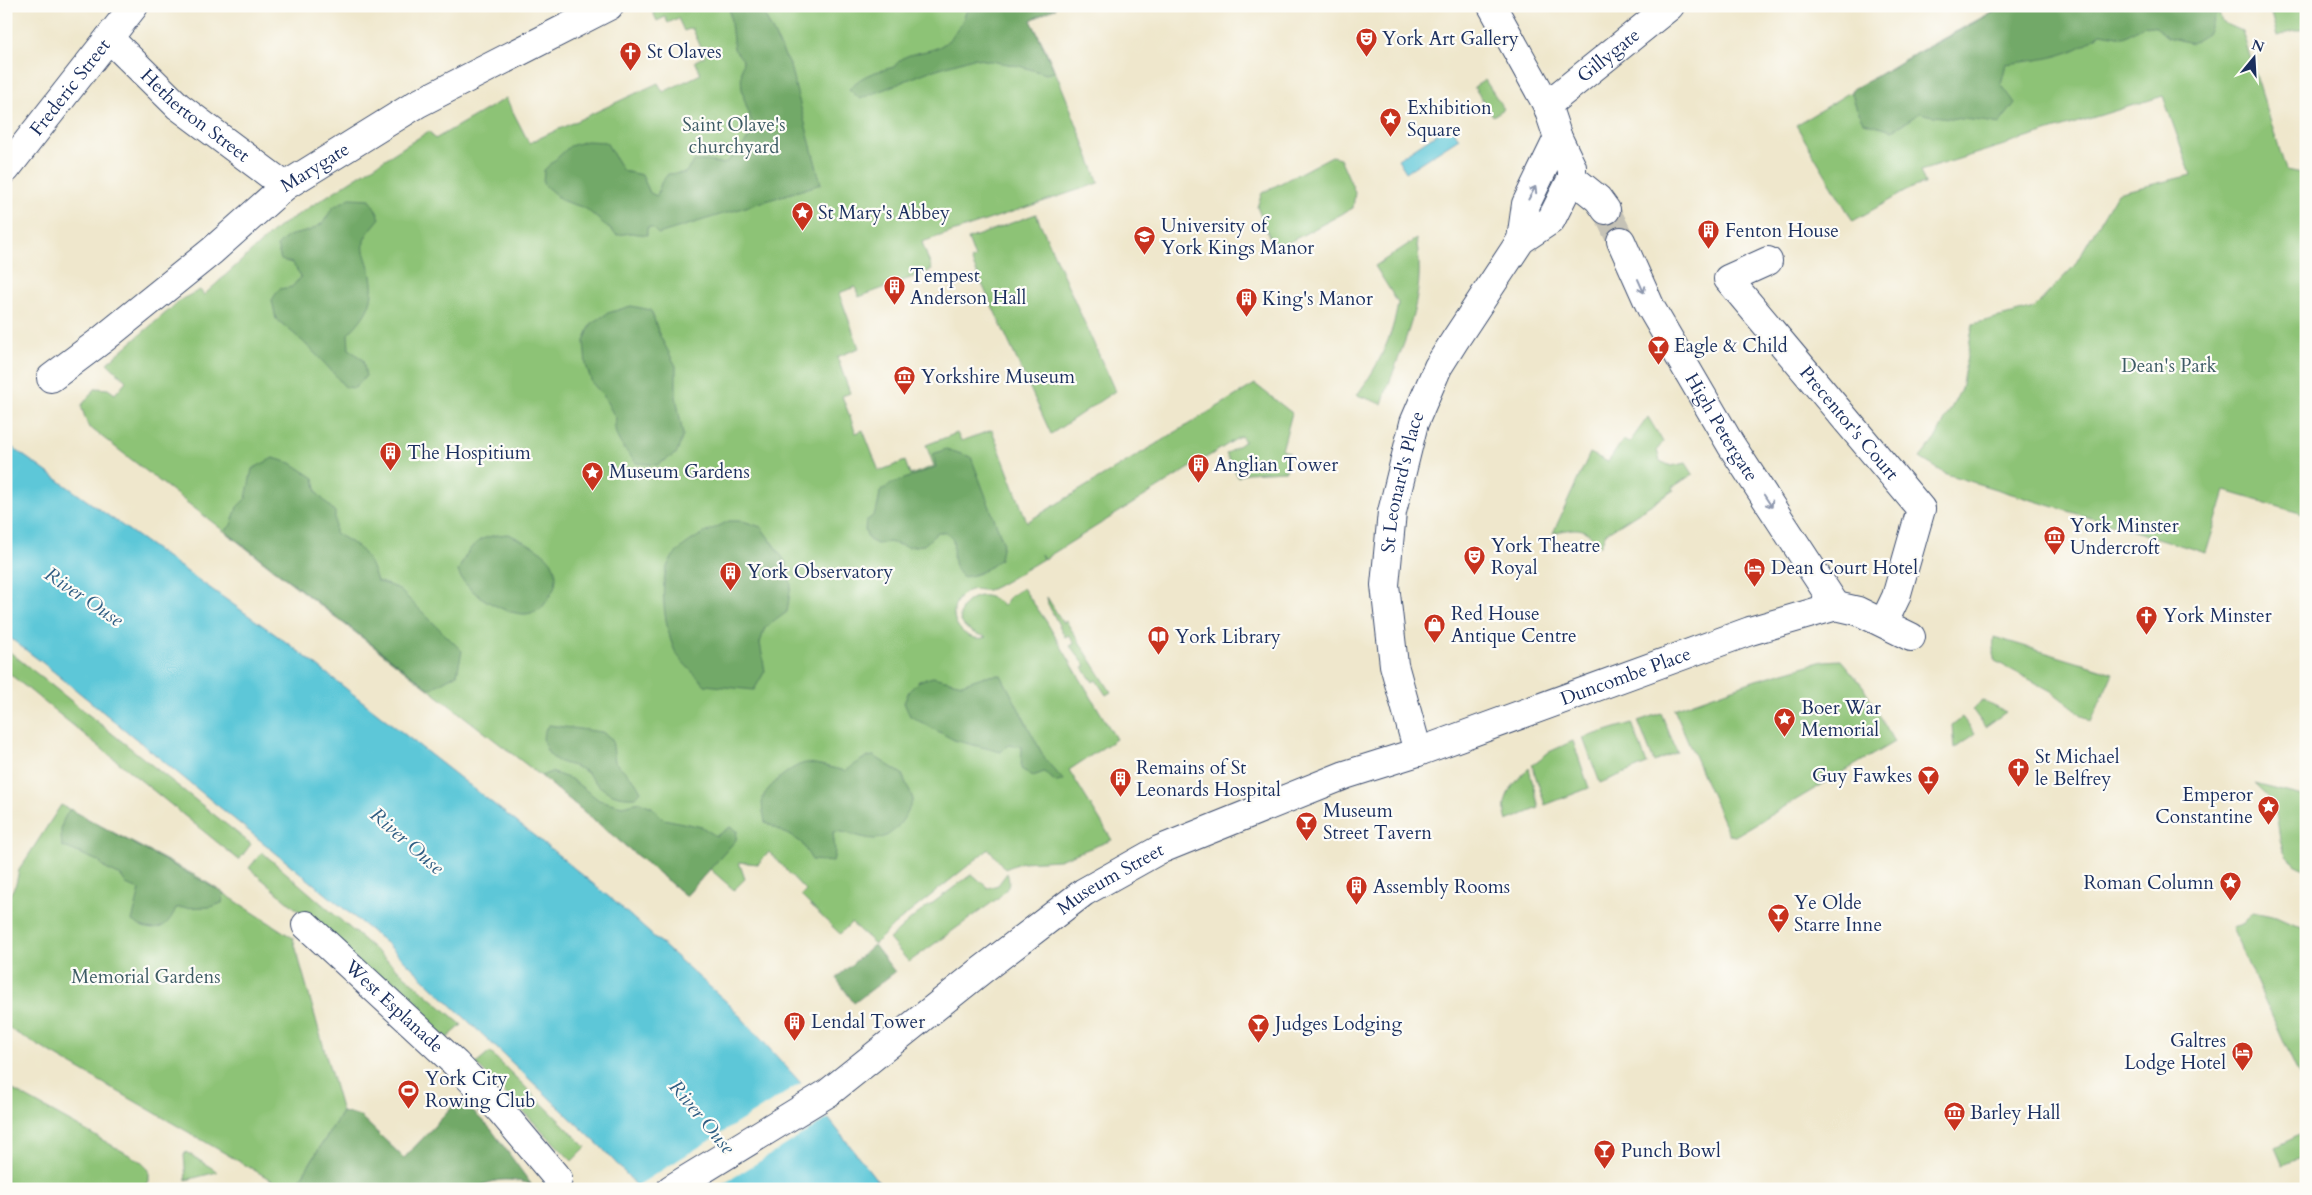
<svg xmlns="http://www.w3.org/2000/svg" width="2312" height="1195" viewBox="0 0 2312 1195" font-family="Cardo,serif">
  <rect width="100%" height="100%" fill="#fdfcf7"/>
  <filter id="ink" filterUnits="userSpaceOnUse"><feTurbulence type="fractalNoise" baseFrequency=".02" numOctaves="2"/><feDisplacementMap in="SourceGraphic" scale="10" xChannelSelector="R" yChannelSelector="G"/><feConvolveMatrix kernelMatrix="1 2 1 2 8 2 1 2 1" color-interpolation-filters="sRGB"/></filter>
  <filter id="wash" filterUnits="userSpaceOnUse"><feTurbulence type="fractalNoise" baseFrequency=".0096" numOctaves="4" result="noise"/><feDisplacementMap in="SourceGraphic" scale="20" xChannelSelector="R" yChannelSelector="G"/><feGaussianBlur stdDeviation="1.12" result="paint"/><feColorMatrix in="noise" values="0 0 0 0 0 0 0 0 0 0 0 0 0 0 0 0 0 1.4 0 .05"/><feComposite in="paint" operator="in"/></filter>
  <g filter="url(#wash)">
    <rect width="100%" height="100%" fill="#efe7cc"/>
    <path fill="#8dc376" stroke="#54796a" d="M653 6H1023C1055 62 1076 124 1099 183L922 242 932 270 859 297 855 287 839 293 859 348 837 357 850 393 842 396 856 433 863 430 879 471 905 461 910 475 934 466 926 445 957 433 961 441 992 430 1027 522 1255 384 1292 413 1282 450 1289 452 1286 471 1247 473 1238 477 1226 454 1245 441 1241 436 1044 559 1041 554 1043 559C1034 564 995 589 988 590 981 591 974 587 966 592 962 594 958 599 956 603 947 623 968 644 987 637 981 635 974 634 969 630 947 616 970 590 990 597 995 599 1000 603 1004 606L1010 596 1023 588 1046 621 1116 739 1069 770 1112 840 1059 860 1022 862 1005 869 989 849 894 925 875 944 851 923 840 934 801 896 806 891 769 852 758 864 739 862 745 879 734 890 710 869 686 896 541 776 88 426 81 406 96 388 108 389 115 394 126 381 107 363 182 299 200 290 204 295 277 228 429 131 435 139 506 98 529 143 658 83 663 92 701 74 695 61 705 56 692 28 684 31 678 18 668 23 665 17 657 21 651 8Z
      M2003 6H2216L2222 22 2242 31 2286 170 2306 174V506L2303 514 2225 491 2206 553 1946 474 1920 458 1935 439 1961 389 1973 324 2034 308 2074 266 2117 193 2191 175 2163 96 1920 171 1925 184 1913 187 1853 221 1796 125 1905 59Z
      M2269 6H2306V28L2277 36Z
      M1485 80 1504 109 1493 116 1474 87Z
      M1332 156 1340 158 1355 192 1353 208 1284 245 1271 241 1257 207 1262 193Z
      M1036 214 1115 391 1051 434 971 260 975 258 968 239Z
      M1416 239C1429 301 1400 347 1382 404L1357 395C1377 368 1393 337 1398 303L1375 266Z
      M1648 417 1663 442 1657 450 1660 461 1671 466 1686 463 1693 474 1673 487 1674 490 1606 533 1600 547C1585 525 1578 527 1553 533L1590 453 1608 462 1623 440 1629 443Z
      M1047 597 1063 623 1066 621 1111 692 1106 695 1096 680 1093 682 1083 668 1086 666 1070 646 1074 644 1069 635 1065 637 1048 604Z
      M1994 637 2113 673 2091 722 2051 691 1995 661 1993 654Z
      M6 649 251 844 239 860 6 671Z
      M1841 660 1863 686 1894 742 1735 836 1729 835 1674 709 1756 680 1823 661Z
      M1983 701 2006 712 1985 727 1972 709Z
      M1661 713 1677 752 1654 762 1638 721Z
      M1962 717 1975 734 1954 749 1952 725Z
      M1632 723 1647 764 1600 783 1583 738Z
      M1573 741 1589 788 1545 805 1532 765 1549 752Z
      M1529 768 1539 808 1507 821C1499 797 1513 785 1529 768Z
      M2255 784 2306 797V869C2270 858 2285 826 2271 801 2267 795 2260 789 2255 784Z
      M61 805 200 878 293 938 342 1112 294 1189H287L6 1027V901L16 884 19 870Z
      M262 852 462 1025 446 1039 249 868Z
      M1007 873C1012 886 1006 890 997 899L909 962 889 939 915 916 972 874 988 888 998 885Z
      M2253 912 2277 917 2306 930V1091L2232 928 2242 925Z
      M490 1052 586 1147 572 1161 476 1064Z
      M6 1086 140 1161 149 1170V1181L144 1189H6Z
      M2306 1132V1156L2283 1165 2275 1147Z
      M186 1152 215 1170 217 1172 186 1180 184 1155Z"/>
    <path fill="#72a967" stroke="#466c62" d="M729 6H760L790 66 821 184 658 234 651 227 647 228V235L631 233 617 235 585 208 563 201 543 184 544 170 570 146 586 141 606 142 623 171 642 175 650 193 657 196 661 183 668 174 685 173 694 161H708L724 164C737 154 746 143 754 129 745 100 738 91 743 60L734 49Z
      M968 6 1056 8 1031 20 1055 72 1046 74 1019 66 973 58 927 72 860 99 849 89C863 74 875 72 894 67 906 50 921 55 939 47 953 40 964 21 968 6Z
      M2005 6H2216L2218 10 2207 34 2192 43 2167 37 2156 27 2144 25 2124 37 2101 33C2071 58 2044 59 2006 64L2001 84 2015 103 1999 124C1973 118 1946 120 1920 113L1893 130 1864 122 1856 107 1851 90Z
      M350 198 370 199 380 218C376 224 366 233 364 241 362 252 368 261 370 271 377 300 367 315 348 334L349 349 363 360 366 376 355 388 345 387C324 361 302 339 276 319L272 300 279 289 292 287 301 276 292 263 281 260 277 246 288 236 309 231 323 223 333 207Z
      M631 306 651 310 660 336 676 366V396L683 435 677 453 657 465 636 463C625 449 611 437 616 419L603 395 592 383 586 365 584 341 591 324 608 313Z
      M946 449 971 457 1003 542 1000 559C988 569 978 576 962 577 942 558 967 532 938 532L924 545 907 547 889 542 877 544 869 540 865 530 866 521C878 514 878 505 880 492L891 484 936 467 933 454Z
      M273 458 291 463 314 478 317 493 335 512V533C361 548 367 551 377 581L397 588 408 598 462 651 457 674 430 689 225 531 231 525 237 507 246 498 252 469Z
      M729 521H743L761 527 787 564 791 585 787 612 765 628 760 643 765 671 754 690 705 685C696 675 683 664 676 653 665 633 657 579 671 559 685 540 709 531 729 521Z
      M509 534C529 545 562 555 555 585 553 593 546 602 541 609 537 610 531 614 526 614 505 615 464 592 458 571 471 543 477 536 509 534Z
      M1001 675 1045 759 1064 781 1056 782 1044 772 1033 776 1021 769 1022 747 1008 745 1001 752 954 740 910 716 904 703 909 691 919 681 933 677 962 684 985 676Z
      M549 725 602 732 612 739 615 762 635 781 641 791 636 797C618 798 607 794 594 781 591 778 588 772 583 770 566 761 551 766 544 743 542 735 544 731 549 725Z
      M874 756 902 774 913 799C907 815 895 838 875 839 860 839 847 830 833 832L835 851 833 862 812 860 801 842 765 822C764 814 760 803 764 795 771 784 793 764 807 763 814 763 837 769 845 771L866 757Z
      M551 772 571 779 599 800 622 806 640 802 652 807 664 819 702 827 716 836 730 827 737 831 736 840 686 896 541 776Z
      M70 809 224 893 222 903 211 907 176 908C167 930 153 935 132 921L140 890 128 886 121 876 106 869 98 861 62 846C60 831 60 822 70 809Z
      M874 945 895 972 854 1003 836 978Z
      M460 1099 491 1129 531 1184C506 1178 497 1178 473 1189H294L342 1112 360 1116 404 1158Z"/>
    <path fill="#5dc7d8" stroke="#3c7b9b" d="M1450 125 1459 138 1406 172 1398 159Z
      M6 443 293 647 551 849 615 902 729 1004 799 1081 884 1189H640L602 1148 386 943 43 663 6 635Z"/>
    <path fill="#efe7cc" d="M803 1082 831 1117 715 1189H636L635 1187Z"/>
  </g>
  <g filter="url(#ink)">
    <g fill="none" stroke-linecap="round" stroke-linejoin="round">
      <path stroke="#c5c2b6" stroke-width="28" stroke-dasharray="28 14" stroke-linecap="butt" d="M1606 210 1621 241"/>
      <defs>
        <g id="minor">
          <path id="s1" d="M109 38 178 106 285 186"/>
          <path id="s2" d="M6 169 134 6"/>
          <path d="M1572 178 1598 199 1606 210"/>
          <path id="s3" d="M1621 241 1651 308 1731 445 1836 606"/>
          <path id="s4" d="M1768 261 1728 279 1921 509 1896 597 1884 622"/>
          <path id="s5" d="M51 378 103 339 212 251 285 186 417 104 609 6"/>
          <path id="s6" d="M1418 752 1750 631 1836 606 1858 611 1911 637"/>
          <path id="s7" d="M306 925 456 1064 501 1111 558 1179"/>
        </g>
        <g id="major">
          <path id="s8" d="M1547 105 1670 6"/>
          <path d="M1521 240 1526 204 1558 138"/>
          <path id="s9" d="M671 1189 828 1093 982 970 1084 892 1159 850 1345 775 1418 752 1394 665 1385 585 1392 512 1414 423 1438 367 1455 340 1521 240 1551 220 1572 178V167L1558 138 1547 105 1492 6"/>
        </g>
      </defs>
      <use href="#minor" stroke="#3b4b6e" stroke-width="30"/>
      <use href="#major" stroke="#3b4b6e" stroke-width="30"/>
      <use href="#minor" stroke="#fff" stroke-width="28"/>
      <use href="#major" stroke="#fff" stroke-width="28"/>
    </g>
    <defs><path id="oneway-shaft" d="M-6 0H5M1.5-3L5.5 0L1.5 3" fill="none" stroke-width="1.6" stroke-linecap="round" stroke-linejoin="round" transform="scale(1.25)"/></defs>
    <g stroke="#8d97ae">
      <use href="#oneway-shaft" transform="translate(1532 193) rotate(-61)"/>
      <use href="#oneway-shaft" transform="translate(1641 286) rotate(66)"/>
      <use href="#oneway-shaft" transform="translate(1768 501) rotate(57)"/>
    </g>
  </g>
  <defs>
    <symbol id="theatre-pin" viewBox="-11 -11 22 30"><path d="M0 17L-7.5 6A9.5 9.5 0 1 1 7.5 6Z" fill="#c8321e" stroke="#fdfcf7"/><path d="M-5-5.5Q0-4 5-5.5V0Q5 5 0 6Q-5 5-5 0ZM-3.3-2.5H-1v1.5H-3.3ZM1-2.5H3.3v1.5H1ZM-2.8 1Q0 5.5 2.8 1Z" fill="#fff"/></symbol>
    <symbol id="church-pin" viewBox="-11 -11 22 30"><path d="M0 17L-7.5 6A9.5 9.5 0 1 1 7.5 6Z" fill="#c8321e" stroke="#fdfcf7"/><path d="M-1.2-6h2.4v3.5h3.3v2.4h-3.3V6h-2.4V-.1h-3.3v-2.4h3.3Z" fill="#fff"/></symbol>
    <symbol id="sight-pin" viewBox="-11 -11 22 30"><path d="M0 17L-7.5 6A9.5 9.5 0 1 1 7.5 6Z" fill="#c8321e" stroke="#fdfcf7"/><path d="M0-6L1.8-2.2L6-1.7L2.9 1.2L3.7 5.4L0 3.3L-3.7 5.4L-2.9 1.2L-6-1.7L-1.8-2.2Z" fill="#fff"/></symbol>
    <symbol id="building-pin" viewBox="-11 -11 22 30"><path d="M0 17L-7.5 6A9.5 9.5 0 1 1 7.5 6Z" fill="#c8321e" stroke="#fdfcf7"/><path d="M-4-6H4V6H1V3H-1V6H-4ZM-2.5-4.3h1.7v1.8h-1.7ZM.8-4.3h1.7v1.8H.8ZM-2.5-1h1.7V.8h-1.7ZM.8-1h1.7V.8H.8Z" fill="#fff"/></symbol>
    <symbol id="university-pin" viewBox="-11 -11 22 30"><path d="M0 17L-7.5 6A9.5 9.5 0 1 1 7.5 6Z" fill="#c8321e" stroke="#fdfcf7"/><path d="M0-5L7-2L0 1L-7-2ZM-4 1L0 2.5L4 1V4Q0 6-4 4Z" fill="#fff"/></symbol>
    <symbol id="bar-pin" viewBox="-11 -11 22 30"><path d="M0 17L-7.5 6A9.5 9.5 0 1 1 7.5 6Z" fill="#c8321e" stroke="#fdfcf7"/><path d="M-6-5H6L.8 .8V4.5H3.5V6h-7V4.5H-.8V.8Z" fill="#fff"/></symbol>
    <symbol id="museum-pin" viewBox="-11 -11 22 30"><path d="M0 17L-7.5 6A9.5 9.5 0 1 1 7.5 6Z" fill="#c8321e" stroke="#fdfcf7"/><path d="M0-6L6-3V-2H-6V-3ZM-5-1h2V3h-2ZM-1-1h2V3h-2ZM3-1h2V3H3ZM-6 4H6V6H-6Z" fill="#fff"/></symbol>
    <symbol id="hotel-pin" viewBox="-11 -11 22 30"><path d="M0 17L-7.5 6A9.5 9.5 0 1 1 7.5 6Z" fill="#c8321e" stroke="#fdfcf7"/><path d="M-6-4.5h1.5V1H6V5H4.5V3h-9V5H-6ZM-4 0a1.8 1.8 0 1 1 3.6 0ZM.5 0V-2.5h3Q6-2.5 6 0Z" fill="#fff"/></symbol>
    <symbol id="shop-pin" viewBox="-11 -11 22 30"><path d="M0 17L-7.5 6A9.5 9.5 0 1 1 7.5 6Z" fill="#c8321e" stroke="#fdfcf7"/><path d="M-5-2.5h2.3a2.7 3.5 0 0 1 5.4 0H5L5.5 6h-11ZM-1.5-2.5h3a1.5 2.3 0 0 0-3 0Z" fill="#fff"/></symbol>
    <symbol id="library-pin" viewBox="-11 -11 22 30"><path d="M0 17L-7.5 6A9.5 9.5 0 1 1 7.5 6Z" fill="#c8321e" stroke="#fdfcf7"/><path d="M-6-4Q-3-5.5-.7-3.5V5Q-3 3-6 4ZM6-4Q3-5.5 .7-3.5V5Q3 3 6 4Z" fill="#fff"/></symbol>
    <symbol id="stadium-pin" viewBox="-11 -11 22 30"><path d="M0 17L-7.5 6A9.5 9.5 0 1 1 7.5 6Z" fill="#c8321e" stroke="#fdfcf7"/><path d="M0-5a6.5 5 0 1 0 0 10a6.5 5 0 1 0 0-10ZM-3.5-1.8h7v3.6h-7Z" fill="#fff"/></symbol>
  </defs>
  <g fill-rule="evenodd">
    <use href="#theatre-pin" x="1354" y="26" width="25" height="34"/>
    <use href="#church-pin" x="618" y="40" width="25" height="34"/>
    <use href="#sight-pin" x="1378" y="106" width="25" height="34"/>
    <use href="#sight-pin" x="790" y="200" width="25" height="34"/>
    <use href="#building-pin" x="1696" y="218" width="25" height="34"/>
    <use href="#university-pin" x="1132" y="224" width="25" height="34"/>
    <use href="#building-pin" x="882" y="274" width="25" height="34"/>
    <use href="#building-pin" x="1234" y="286" width="25" height="34"/>
    <use href="#bar-pin" x="1646" y="334" width="25" height="34"/>
    <use href="#museum-pin" x="892" y="364" width="25" height="34"/>
    <use href="#building-pin" x="378" y="440" width="25" height="34"/>
    <use href="#building-pin" x="1186" y="452" width="25" height="34"/>
    <use href="#sight-pin" x="580" y="460" width="25" height="34"/>
    <use href="#museum-pin" x="2042" y="524" width="25" height="34"/>
    <use href="#theatre-pin" x="1462" y="544" width="25" height="34"/>
    <use href="#hotel-pin" x="1742" y="556" width="25" height="34"/>
    <use href="#building-pin" x="718" y="560" width="25" height="34"/>
    <use href="#church-pin" x="2134" y="604" width="25" height="34"/>
    <use href="#shop-pin" x="1422" y="612" width="25" height="34"/>
    <use href="#library-pin" x="1146" y="624" width="25" height="34"/>
    <use href="#sight-pin" x="1772" y="706" width="25" height="34"/>
    <use href="#church-pin" x="2006" y="756" width="25" height="34"/>
    <use href="#bar-pin" x="1916" y="764" width="25" height="34"/>
    <use href="#building-pin" x="1108" y="766" width="25" height="34"/>
    <use href="#sight-pin" x="2256" y="794" width="25" height="34"/>
    <use href="#bar-pin" x="1294" y="810" width="25" height="34"/>
    <use href="#sight-pin" x="2218" y="870" width="25" height="34"/>
    <use href="#building-pin" x="1344" y="874" width="25" height="34"/>
    <use href="#bar-pin" x="1766" y="902" width="25" height="34"/>
    <use href="#building-pin" x="782" y="1010" width="25" height="34"/>
    <use href="#bar-pin" x="1246" y="1012" width="25" height="34"/>
    <use href="#hotel-pin" x="2230" y="1040" width="25" height="34"/>
    <use href="#stadium-pin" x="396" y="1078" width="25" height="34"/>
    <use href="#museum-pin" x="1942" y="1100" width="25" height="34"/>
    <use href="#bar-pin" x="1592" y="1138" width="25" height="34"/>
  </g>
  <g text-anchor="middle" dominant-baseline="central" stroke-width="4.5" stroke-linejoin="round" paint-order="stroke">
    <g font-size="19" fill="#1b2f5e" stroke="#fdfcf7" text-anchor="start">
      <text x="1382" y="39">York Art Gallery</text>
      <text x="647" y="52">St Olaves</text>
      <text x="1407" y="108">Exhibition<tspan x="1407" dy="22">Square</tspan></text>
      <text x="818" y="213">St Mary's Abbey</text>
      <text x="1161" y="226">University of<tspan x="1161" dy="22">York Kings Manor</tspan></text>
      <text x="1725" y="231">Fenton House</text>
      <text x="910" y="276">Tempest<tspan x="910" dy="22">Anderson Hall</tspan></text>
      <text x="1262" y="299">King's Manor</text>
      <text x="1674" y="346">Eagle &amp; Child</text>
      <text x="921" y="377">Yorkshire Museum</text>
      <text x="407" y="453">The Hospitium</text>
      <text x="1214" y="465">Anglian Tower</text>
      <text x="609" y="472">Museum Gardens</text>
      <text x="2070" y="526">York Minster<tspan x="2070" dy="22">Undercroft</tspan></text>
      <text x="1491" y="546">York Theatre<tspan x="1491" dy="22">Royal</tspan></text>
      <text x="1771" y="568">Dean Court Hotel</text>
      <text x="747" y="572">York Observatory</text>
      <text x="1451" y="614">Red House<tspan x="1451" dy="22">Antique Centre</tspan></text>
      <text x="2163" y="616">York Minster</text>
      <text x="1175" y="637">York Library</text>
      <text x="1801" y="708">Boer War<tspan x="1801" dy="22">Memorial</tspan></text>
      <text x="2035" y="757">St Michael<tspan x="2035" dy="22">le Belfrey</tspan></text>
      <text x="1136" y="768">Remains of St<tspan x="1136" dy="22">Leonards Hospital</tspan></text>
      <text x="1912" y="776" text-anchor="end">Guy Fawkes</text>
      <text x="2253" y="795" text-anchor="end">Emperor<tspan x="2253" dy="22">Constantine</tspan></text>
      <text x="1323" y="811">Museum<tspan x="1323" dy="22">Street Tavern</tspan></text>
      <text x="2214" y="883" text-anchor="end">Roman Column</text>
      <text x="1373" y="887">Assembly Rooms</text>
      <text x="1794" y="903">Ye Olde<tspan x="1794" dy="22">Starre Inne</tspan></text>
      <text x="811" y="1022">Lendal Tower</text>
      <text x="1275" y="1024">Judges Lodging</text>
      <text x="2226" y="1041" text-anchor="end">Galtres<tspan x="2226" dy="22">Lodge Hotel</tspan></text>
      <text x="425" y="1079">York City<tspan x="425" dy="22">Rowing Club</tspan></text>
      <text x="1970" y="1113">Barley Hall</text>
      <text x="1621" y="1151">Punch Bowl</text>
    </g>
    <g font-size="19" fill="#1b2f5e" stroke="#fdfcf7">
      <text stroke="none"><textPath href="#s8" startOffset="79">Gillygate</textPath></text>
      <text stroke="none"><textPath href="#s2" startOffset="104">Frederic Street</textPath></text>
      <text stroke="none"><textPath href="#s1" startOffset="116">Hetherton Street</textPath></text>
      <text stroke="none"><textPath href="#s5" startOffset="338">Marygate</textPath></text>
      <text stroke="none"><textPath href="#s4" startOffset="232">Precentor's Court</textPath></text>
      <text stroke="none"><textPath href="#s3" startOffset="212">High Petergate</textPath></text>
      <text stroke="none"><textPath href="#s9" startOffset="1148">St Leonard's Place</textPath></text>
      <text stroke="none"><textPath href="#s6" startOffset="221">Duncombe Place</textPath></text>
      <text stroke="none"><textPath href="#s9" startOffset="539">Museum Street</textPath></text>
      <text stroke="none"><textPath href="#s7" startOffset="120">West Esplanade</textPath></text>
    </g>
    <g font-size="19" fill="#3d5b65" stroke="#fdfcf7">
      <text x="734" y="125">Saint Olave's<tspan x="734" dy="22">churchyard</tspan></text>
      <text x="2169" y="366">Dean's Park</text>
      <text x="146" y="977">Memorial Gardens</text>
    </g>
    <g font-size="20" font-style="italic" fill="#2f5d83" stroke="#fdfcf7">
      <text transform="translate(84 597) rotate(34)">River Ouse</text>
      <text transform="translate(407 841) rotate(41)">River Ouse</text>
      <text transform="translate(702 1117) rotate(50)">River Ouse</text>
    </g>
  </g>
  <rect width="2312" height="1195" fill="none" stroke="#fdfcf7" stroke-width="25"/>
  <g transform="translate(2254 58) rotate(18)" stroke="#fdfcf7" stroke-width="4" paint-order="stroke">
  <path d="M0-4L9 19L0 12L-9 19Z" fill="#1b2f5e"/>
  <text y="-8" font-size="14" font-weight="bold" text-anchor="middle" fill="#1b2f5e">N</text>
  </g>
</svg>
